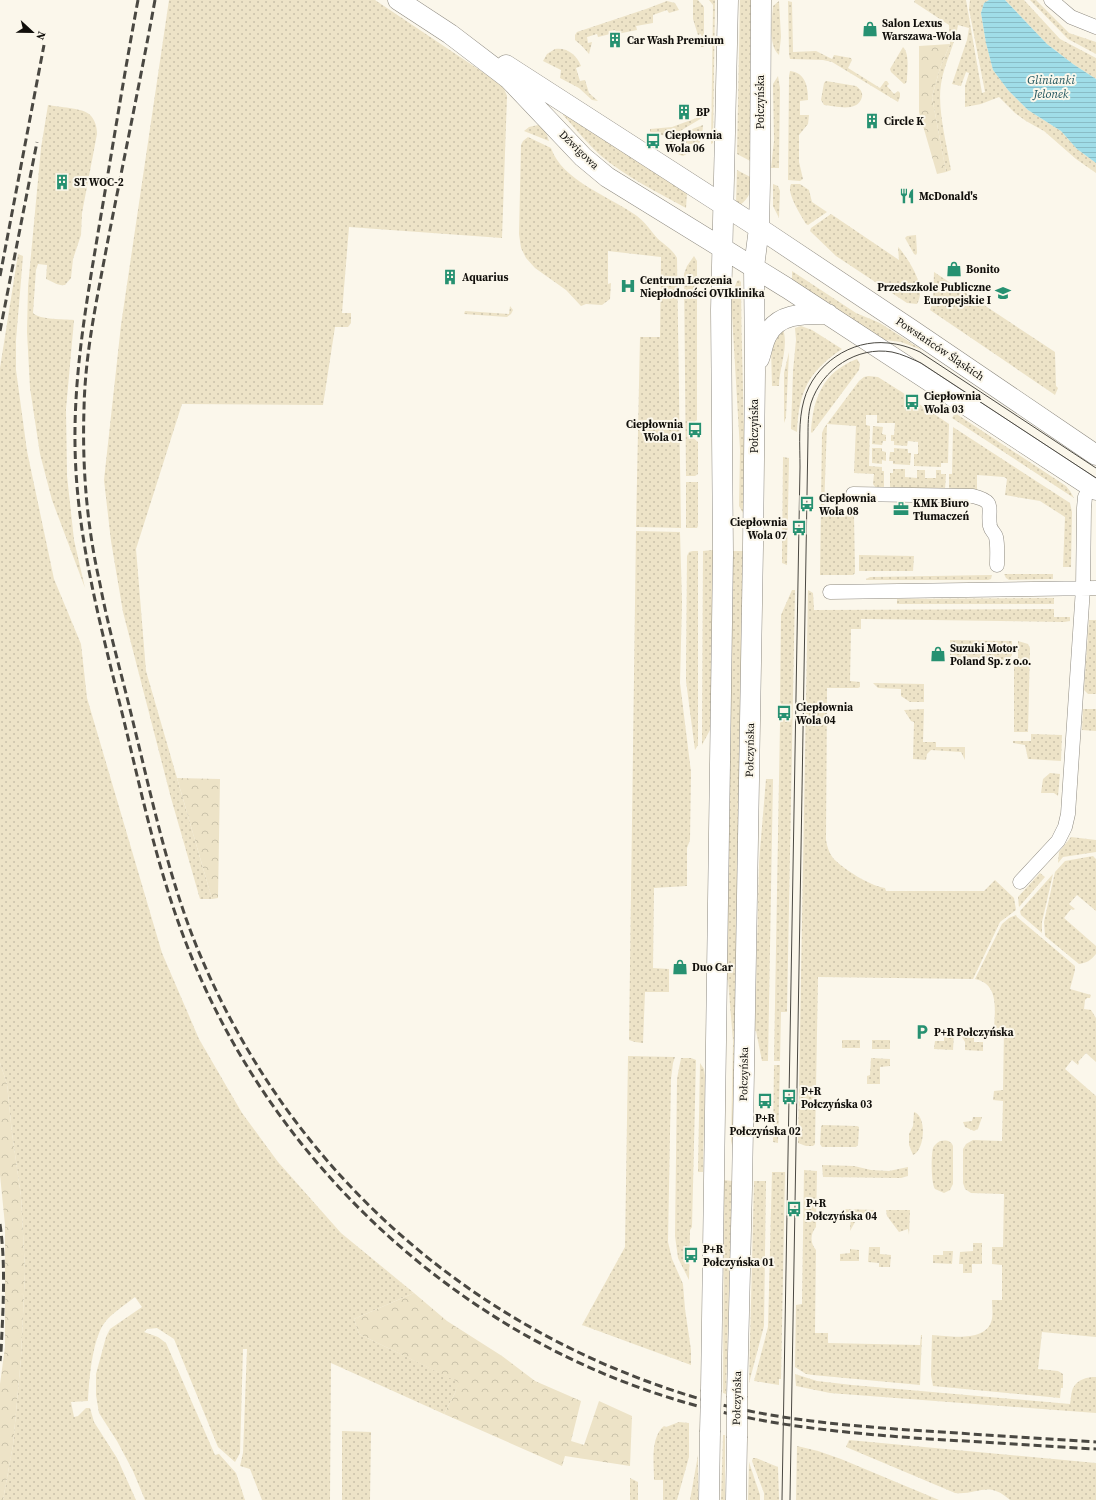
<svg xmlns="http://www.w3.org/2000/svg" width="1096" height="1500" viewBox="0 0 1096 1500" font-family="'Source Serif 4',serif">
  <defs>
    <pattern id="grass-dots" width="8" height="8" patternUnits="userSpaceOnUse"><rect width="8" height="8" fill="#ede3c7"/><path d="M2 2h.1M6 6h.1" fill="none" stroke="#cac2aa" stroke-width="1.8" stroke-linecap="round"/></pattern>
    <pattern id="forest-crowns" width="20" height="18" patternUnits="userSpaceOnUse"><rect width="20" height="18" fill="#ede3c7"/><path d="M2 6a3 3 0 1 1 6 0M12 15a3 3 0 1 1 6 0" fill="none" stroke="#cac2aa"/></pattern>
    <pattern id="water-rules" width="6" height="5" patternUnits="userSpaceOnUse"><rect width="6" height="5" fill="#a0dde8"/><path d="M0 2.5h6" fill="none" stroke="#89bcc6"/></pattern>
  </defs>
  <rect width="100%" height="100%" fill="#fbf7eb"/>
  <path fill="url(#grass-dots)" d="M169 0H375L493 79 503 86 507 96 502 238 349 227 342 313H351V323L348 327H335L323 405 182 404 136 549 146 671 212 899H200L171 798 123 612 111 541 104 480 121 325Z
    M693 0H698L704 7V47H701V44L703 43 701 34 698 35 693 19Z
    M709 0H715L713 143 711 144 713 5Z
    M740 0H752L754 163 737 154Z
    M915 0H966L982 93 985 92 969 9 970 0H989L984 3 981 13 986 43 993 70 1008 90 1028 110 1061 131 1077 149 1096 163V173L1076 159 1044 131 1026 121 1015 113 999 97 981 104 965 107V86L969 73 966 72 961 86 952 84 967 40 969 28 958 25C955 45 944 63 941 84 937 109 947 145 951 170L946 172 932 97 940 68 950 44 949 25 914 2Z
    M1005 0H1024L1060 39 1096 58V79L1073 64 1047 44Z
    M1030 0H1036L1069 33 1096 42V54L1068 39Z
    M667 1 675 3 679 10 669 13 667 10 653 15V23L636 26 637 30 617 34 615 30 609 31 610 34 598 37 597 34 587 37 588 43 592 42 589 54 582 46 575 40V35L577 32 646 9Z
    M779 1 781 37 779 55C768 46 772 20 773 6Z
    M788 1 792 2 793 52 816 51 832 59 834 55 851 58 852 60 848 68 880 88 885 81H887L889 84 887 86 894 94 898 91 900 93V97L898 102 832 62 823 60 790 59 789 54Z
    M903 47C910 54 907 71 907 80L906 83 904 84 891 72 890 69Z
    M555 49C567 47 577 55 581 66L576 68 580 81 585 80 589 93 598 101 592 100 579 88 560 78 561 70 543 61 547 54Z
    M790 71C806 73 808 87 808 100L800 101V115H809L808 124 799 135V162L803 179 800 181 788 180 789 76Z
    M778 76 780 88 779 168H771L774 141 773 84Z
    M826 81 856 86C860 89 863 92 862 97 858 113 835 106 824 105L821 100 824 83Z
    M48 105C58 107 82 108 89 114 95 119 97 127 97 134L82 213 81 235 73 259 71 278 65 285C58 286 53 282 46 279L47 265 38 264 36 270 33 313C40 320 64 319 74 320L66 409 67 476 74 540 85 588 52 500 40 454 30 388 27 332 28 287 41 148Z
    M564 113 687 193 686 208C657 192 626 177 600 155 587 143 575 128 563 115Z
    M702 116V118L670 137 650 132V129L672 127Z
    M538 125 544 126 549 141 524 131 529 127Z
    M703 125 702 137 699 144H689L674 139 682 133Z
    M528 137 551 148C562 181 611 197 637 216 645 222 651 231 658 239 665 245 673 250 677 258L681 528 636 527 640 337H660L661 257 608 251V284L611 283 610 299 602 305 586 304 581 306 566 290 535 268 526 258 521 248 519 234 521 145 523 141Z
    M671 141 694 150 683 156 673 152 665 147Z
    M737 170 754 179C752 189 749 199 740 205L736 202Z
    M773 184 778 186 780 191 779 218 773 206Z
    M791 184H800L809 190 812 202 827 212 808 225 806 224C801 215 786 193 791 184Z
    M831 214 899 260 898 247 900 249C910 262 927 287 917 304L907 303 836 256 810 231 811 228Z
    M916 235 917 253 916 255 914 254 905 238 907 236Z
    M18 254 23 256 16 340V370L27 451 54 579 81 644 87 698 162 953 199 1039 242 1113 278 1162 341 1233 414 1293 354 1319 359 1334 459 1382 455 1393 444 1414 331 1363 330 1500H262L250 1469 240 1466 243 1453 247 1349H243L240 1453 235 1462 218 1447 174 1339 157 1328 147 1329 144 1332 158 1337 166 1343 215 1455 219 1454 236 1473 245 1500H145L133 1471 117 1441 99 1413 96 1395V1374L106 1337 110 1329 142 1307 135 1297C125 1305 110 1314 103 1325 92 1343 89 1380 88 1401L71 1402 74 1417 78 1416 86 1408H90L94 1422 117 1458 136 1500H3L13 1445 21 1358 25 1271 21 1196 12 1133 7 1084 0 1063V368Z
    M694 256 697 261V420L692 424V437L698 442V474L695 476H686L684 274 687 266Z
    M792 271 856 313 880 323 922 350 901 342 878 339 792 283Z
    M934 272 1055 352 1056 386 1058 388 1055 395 930 310 933 301Z
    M739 280 741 282C741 359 746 436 744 513H743L739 506 740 450 731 297 737 281Z
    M510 306 513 310 511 314 507 317 464 314 465 311 509 314Z
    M801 326 812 330 842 349C808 372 799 391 797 432L791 429 793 371 796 340 795 328Z
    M783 329C789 347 779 368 779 386H772L771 348 775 334Z
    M789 352 786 417 784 423V373Z
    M857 359 860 364 859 370 812 433 811 432C813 398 823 372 857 359Z
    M868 376 878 377 908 396 905 401 916 408 919 404 949 424 948 463H941V467L914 466V454H918V442L908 441 907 446 894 445V441H891V435H894L895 423H877V415H866V425L870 426 869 466 882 467V471H884V489L876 488 873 484 874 474 854 473 856 426 827 424 824 510 850 511 854 515 855 573 853 575H820L822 433 824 428 859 381 864 377Z
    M955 413 1066 486 1070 491 1074 498 952 418Z
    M873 426 883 427 882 434 886 435V441H883L882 445 872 444Z
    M953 427 1070 503 1072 512 1071 567H1063L1065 517 1040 501 1005 495 1007 479 1004 477 977 475V490H949V474H952Z
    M872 448H882V451L886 452V461L882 460V464L872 463Z
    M894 448 908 449V453H911L910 465 893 464V461H889L890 452H894Z
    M783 457 789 458 787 565 782 563Z
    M893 469H905V477L917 478V470H925V478H936V470H941V474H946L945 490 890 489V473H893Z
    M686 482H698V526L697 528H686Z
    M636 531 680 532 682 602 680 683 691 772 690 840 687 848V886L654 888 653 968 669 969V992H645L643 1043 635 1042 629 1040Z
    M713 550 711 725 710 730 702 745 703 551Z
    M693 551H698V745L695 750 686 681 687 556 689 552Z
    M733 551H743L733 1149 731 1141 733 1041 728 980H727L726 923Z
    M859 555 914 556 913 571H859Z
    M1004 574H1053V579L1009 580 1006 578Z
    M992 575 991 579 988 580H866V579L870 577Z
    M792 590H795L787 1012H781L780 1061H774L780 723 782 720 787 719V706L782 705 780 702 781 615Z
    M808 590 813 593 814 610 1054 609V617H1070V621L1064 622 861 619V629H851L850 681 860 682V687L858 688H827L826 840C827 846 829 853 833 858 843 869 870 886 885 888L886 891H984L995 880 1014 898 1016 910 1000 922 973 979 818 977 815 1144 813 1146H806L798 1143Z
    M1054 598V604H897V599Z
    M1089 620H1096V694H1088L1084 690Z
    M950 640 1012 641V655L1009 660 950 659Z
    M1018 641 1028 644 1030 648 1028 732H1014V660L1018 658Z
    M873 683 924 684V702H910L901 696V689L878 688Z
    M924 709 923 742H936V747H965V760L961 752 931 750 927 754 926 760 913 759 914 722 911 721 904 710Z
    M1083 709H1096V731L1082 730Z
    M1031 734 1062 735 1061 761 1028 759 1025 745 1013 743V741H1031Z
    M1050 773 1060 774 1058 796 1054 793H1041L1043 779Z
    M766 779H773L768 1061H762L756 1031H755L759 862Z
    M1071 837 1096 840V852L1063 857 1058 863 1059 852Z
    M1093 856 1096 859V911L1077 895 1069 904 1075 909 1073 910 1071 909 1064 918 1096 946V954C1091 960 1087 963 1079 964L1045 936 1044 922 1055 872 1065 861Z
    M1040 873 1045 877 1019 907 1018 897Z
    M1053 874 1042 922V933L1021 915 1020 911Z
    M1016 915 1017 917 1075 966V970L1070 989 1091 995 1090 998H1087L1085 1000 1084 1009 1091 1010 1096 1018V1062L1086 1053 1078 1062 1079 1063 1078 1065 1072 1060 1065 1069 1096 1096V1337L1042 1332 1038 1369 1058 1371 1063 1374V1388H1061L1060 1398 933 1386 931 1375 932 1335C950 1336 987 1343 992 1319 993 1313 992 1306 992 1300H1002V1265L992 1264V1247H1003L1004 1194 971 1193 965 1189 963 1183V1149L966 1144 973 1140 1002 1141 1003 1101 993 1100 994 1091 1003 1090 1004 1029 994 1028C995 1009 999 984 975 979L1002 924 1009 918Z
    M944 1032 954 1033 953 1050 934 1049 935 1041H944Z
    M964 1033H974V1042H983V1051L965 1050V1042L962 1037Z
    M842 1040H860V1048H842Z
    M872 1040H890V1049H872Z
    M628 1056 675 1057 673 1063 671 1079 668 1242 672 1259 683 1284 685 1309 691 1350V1365L582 1325 625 1247Z
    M681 1058H691L696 1060 692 1227 690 1230 689 1280 678 1258 675 1236 677 1079Z
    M871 1058 890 1059V1066L880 1067V1084H867V1076L870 1075Z
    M700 1063 704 1069 705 1076 703 1172H698Z
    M774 1065H780L778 1143 773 1142Z
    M914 1112C927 1116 925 1150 913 1155L909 1145V1134L913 1126Z
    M973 1117H982L978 1129 974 1131 965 1127 963 1122 972 1121Z
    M822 1125 857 1126 859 1127 858 1145 856 1147H822L820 1144 821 1127Z
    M940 1141C945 1140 951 1140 953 1146V1184L950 1190 944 1193 935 1189C931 1183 931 1156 933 1148 934 1145 937 1143 940 1141Z
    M822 1165 854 1166 871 1170 889 1171 908 1167V1176L901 1178 823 1177Z
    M804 1170 817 1171 816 1227C810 1234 810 1243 816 1250L815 1333H828V1343L920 1345 921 1335H922L920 1385 813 1375 806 1374 795 1367 796 1305 802 1304Z
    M772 1172H785L781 1379H779V1385L754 1381 768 1327Z
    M724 1180 732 1181 726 1394 723 1393Z
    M754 1181H766L764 1326 749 1383Z
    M842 1209 875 1210 872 1218 865 1212 855 1222 850 1231 851 1214 841 1213Z
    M886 1210H910L909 1235 908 1229 899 1232 887 1216Z
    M973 1243H982V1264H972V1273H963V1264H959L960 1252 973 1251Z
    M869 1247H880V1254L891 1255 890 1267H879V1263L868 1262Z
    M850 1249 859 1250V1261H840V1254L850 1253Z
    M943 1251H953L952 1264 933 1263V1255H943Z
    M795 1374 817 1381 852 1385 1070 1404C1071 1400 1071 1392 1073 1388 1078 1379 1087 1377 1096 1377V1413L830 1393 796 1386Z
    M679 1422 689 1423V1457L677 1500H663V1480H654C654 1462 650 1438 664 1426L666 1427Z
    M342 1431 371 1432 370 1500H342Z
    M723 1435H725V1500H721Z
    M849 1440 1096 1463V1500H1010C988 1480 979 1495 955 1493L846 1447Z
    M797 1446 818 1451 841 1459 939 1500H796Z
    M698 1455V1500H690Z
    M753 1458H756L778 1467 779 1500H764V1493L752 1461Z
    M749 1462 760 1495V1500H748Z
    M630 1478 638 1482V1500H630Z"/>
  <path fill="url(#forest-crowns)" d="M950 44 940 68 932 97 946 172 937 174 919 112V46Z
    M177 778 220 779 218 898 212 899Z
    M0 1063 7 1084 12 1133 21 1196 25 1271 21 1358 13 1445 3 1500H0V1384L5 1347V1225L0 1175Z
    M414 1293 447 1321 502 1356 535 1381 581 1401 571 1441 584 1445 599 1401 632 1416 630 1466 565 1456 562 1466 444 1414 455 1393 458 1382 359 1334 354 1319Z"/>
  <path fill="url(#water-rules)" d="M989 0H1005L1047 44 1073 64 1096 79V163L1077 149 1061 131 1028 110 1008 90 993 70 986 43 981 13 984 3Z"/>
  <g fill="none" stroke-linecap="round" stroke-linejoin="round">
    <defs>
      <path id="street" d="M1051 0 1071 17 1096 27
        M853 494 973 496C997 502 987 508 990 526 991 531 995 533 996 537 998 546 997 556 997 565
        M830 592 1096 588
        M1020 882 1058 841 1065 827 1068 814 1083 588 1084 508 1085 497 1090 487"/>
      <path id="secondary" d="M398 0 450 34 509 79 583 157 607 177 787 288 1096 490
        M506 65 759 228 912 330 1096 455
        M759 359C762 351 763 342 767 335 779 312 806 314 828 314
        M711 1390 723 554 721 310 728 0
        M737 1396 742 1187 753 547 755 372 754 267 759 228 760 183 761 0
        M709 1500 710 1432
        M736 1500 737 1438"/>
    </defs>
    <use href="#street" stroke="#8e8a80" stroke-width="15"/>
    <use href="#secondary" stroke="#8e8a80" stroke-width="21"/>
    <use href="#street" stroke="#fff" stroke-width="14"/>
    <use href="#secondary" stroke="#fff" stroke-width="20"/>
    <path stroke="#4a4842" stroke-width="1" d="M782 1500 800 467C800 445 798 421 804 400 814 364 851 339 888 343 899 344 909 347 920 352L1096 468
      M790 1500 808 436C808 425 808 414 811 403 822 369 857 346 892 352 902 354 912 359 921 363L1096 478"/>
    <path stroke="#4a4842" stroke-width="3" stroke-dasharray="8 4" stroke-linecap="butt" d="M138 0C124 75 112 151 99 227 87 299 74 371 75 444 76 539 102 630 124 721 142 795 158 871 186 943 266 1151 440 1320 652 1392 745 1424 832 1432 929 1439 985 1442 1040 1446 1096 1449
      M155 0C140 82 123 163 107 245 97 299 85 353 84 409 82 468 87 527 100 584 109 632 123 679 134 726 152 799 168 875 196 945 287 1170 472 1333 704 1400 770 1419 841 1425 909 1430 972 1434 1034 1438 1096 1442
      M0 276 44 45
      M0 331 37 142
      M0 1224C6 1266 3 1310 1 1352L0 1361"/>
    <defs>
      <path id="secondary-bridge" d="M710 1432 711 1390
        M737 1438V1396"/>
    </defs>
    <use href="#secondary-bridge" stroke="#8e8a80" stroke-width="21" stroke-linecap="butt"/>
    <use href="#secondary-bridge" stroke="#fff" stroke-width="20"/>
  </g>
  <defs>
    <symbol id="shop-bare" viewBox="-9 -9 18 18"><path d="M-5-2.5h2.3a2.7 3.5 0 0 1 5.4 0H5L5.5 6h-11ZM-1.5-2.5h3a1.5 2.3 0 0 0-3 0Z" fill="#269171" stroke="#fbf7eb" stroke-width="2.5" paint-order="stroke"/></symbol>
    <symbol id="building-bare" viewBox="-9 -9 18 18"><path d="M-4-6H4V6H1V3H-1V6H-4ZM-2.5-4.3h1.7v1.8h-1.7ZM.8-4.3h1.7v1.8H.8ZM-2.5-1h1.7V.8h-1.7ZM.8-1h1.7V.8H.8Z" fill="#269171" stroke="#fbf7eb" stroke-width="2.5" paint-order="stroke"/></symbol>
    <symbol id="bus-bare" viewBox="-9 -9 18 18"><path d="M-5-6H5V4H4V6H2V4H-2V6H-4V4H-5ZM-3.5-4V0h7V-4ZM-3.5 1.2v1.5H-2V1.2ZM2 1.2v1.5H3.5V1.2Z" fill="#269171" stroke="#fbf7eb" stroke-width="2.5" paint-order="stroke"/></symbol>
    <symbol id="restaurant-bare" viewBox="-9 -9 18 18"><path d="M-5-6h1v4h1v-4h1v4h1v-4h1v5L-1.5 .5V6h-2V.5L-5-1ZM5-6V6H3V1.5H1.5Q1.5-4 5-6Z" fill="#269171" stroke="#fbf7eb" stroke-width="2.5" paint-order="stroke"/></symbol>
    <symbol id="hospital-bare" viewBox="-9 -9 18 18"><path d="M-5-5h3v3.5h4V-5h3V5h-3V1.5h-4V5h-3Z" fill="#269171" stroke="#fbf7eb" stroke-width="2.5" paint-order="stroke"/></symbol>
    <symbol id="school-bare" viewBox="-9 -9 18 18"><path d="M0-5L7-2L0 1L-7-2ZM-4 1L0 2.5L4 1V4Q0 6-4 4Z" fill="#269171" stroke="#fbf7eb" stroke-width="2.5" paint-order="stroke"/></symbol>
    <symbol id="office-bare" viewBox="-9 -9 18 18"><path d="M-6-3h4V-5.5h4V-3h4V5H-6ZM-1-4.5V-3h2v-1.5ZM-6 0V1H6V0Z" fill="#269171" stroke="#fbf7eb" stroke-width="2.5" paint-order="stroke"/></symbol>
    <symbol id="parking-bare" viewBox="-9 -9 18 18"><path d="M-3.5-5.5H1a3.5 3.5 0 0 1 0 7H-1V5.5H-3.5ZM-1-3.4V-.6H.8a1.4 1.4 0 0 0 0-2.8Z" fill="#269171" stroke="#fbf7eb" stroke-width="2.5" paint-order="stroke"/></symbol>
  </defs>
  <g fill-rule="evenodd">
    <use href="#shop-bare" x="859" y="18" width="22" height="22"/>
    <use href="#building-bare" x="604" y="29" width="22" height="22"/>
    <use href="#building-bare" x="673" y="101" width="22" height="22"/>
    <use href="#building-bare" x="861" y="110" width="22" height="22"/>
    <use href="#bus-bare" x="642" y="130" width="22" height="22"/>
    <use href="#building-bare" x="51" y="171" width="22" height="22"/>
    <use href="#restaurant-bare" x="896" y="185" width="22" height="22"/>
    <use href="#shop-bare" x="943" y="258" width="22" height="22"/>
    <use href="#building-bare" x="439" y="266" width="22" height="22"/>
    <use href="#hospital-bare" x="617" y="275" width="22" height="22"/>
    <use href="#school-bare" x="992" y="282" width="22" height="22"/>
    <use href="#bus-bare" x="901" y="391" width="22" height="22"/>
    <use href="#bus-bare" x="684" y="419" width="22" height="22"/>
    <use href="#bus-bare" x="796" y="493" width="22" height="22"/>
    <use href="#office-bare" x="890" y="498" width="22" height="22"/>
    <use href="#bus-bare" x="788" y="517" width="22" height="22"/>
    <use href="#shop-bare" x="927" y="643" width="22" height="22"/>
    <use href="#bus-bare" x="773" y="702" width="22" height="22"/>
    <use href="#shop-bare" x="669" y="956" width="22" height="22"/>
    <use href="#parking-bare" x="911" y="1021" width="22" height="22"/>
    <use href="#bus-bare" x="778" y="1086" width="22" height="22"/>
    <use href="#bus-bare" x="754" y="1090" width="22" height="22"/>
    <use href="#bus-bare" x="783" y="1198" width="22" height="22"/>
    <use href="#bus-bare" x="680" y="1244" width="22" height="22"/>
  </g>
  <g text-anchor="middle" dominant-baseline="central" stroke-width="4" stroke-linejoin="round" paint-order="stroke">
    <g font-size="11" font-weight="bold" fill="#110f0b" stroke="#fbf7eb" text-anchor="start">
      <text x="882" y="23">Salon Lexus<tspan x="882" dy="13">Warszawa-Wola</tspan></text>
      <text x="627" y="40">Car Wash Premium</text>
      <text x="696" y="112">BP</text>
      <text x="884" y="121">Circle K</text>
      <text x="665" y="135">Ciepłownia<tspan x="665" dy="13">Wola 06</tspan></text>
      <text x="74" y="182">ST WOC-2</text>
      <text x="919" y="196">McDonald's</text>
      <text x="966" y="269">Bonito</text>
      <text x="462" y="277">Aquarius</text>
      <text x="640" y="280">Centrum Leczenia<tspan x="640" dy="13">Niepłodności OVIklinika</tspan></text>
      <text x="991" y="287" text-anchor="end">Przedszkole Publiczne<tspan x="991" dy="13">Europejskie I</tspan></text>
      <text x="924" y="396">Ciepłownia<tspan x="924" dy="13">Wola 03</tspan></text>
      <text x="683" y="424" text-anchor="end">Ciepłownia<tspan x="683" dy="13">Wola 01</tspan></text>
      <text x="819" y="498">Ciepłownia<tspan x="819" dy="13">Wola 08</tspan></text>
      <text x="913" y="503">KMK Biuro<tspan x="913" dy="13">Tłumaczeń</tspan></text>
      <text x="787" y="522" text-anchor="end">Ciepłownia<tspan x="787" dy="13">Wola 07</tspan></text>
      <text x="950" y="648">Suzuki Motor<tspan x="950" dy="13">Poland Sp. z o.o.</tspan></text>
      <text x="796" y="707">Ciepłownia<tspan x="796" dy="13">Wola 04</tspan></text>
      <text x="692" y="967">Duo Car</text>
      <text x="934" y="1032">P+R Połczyńska</text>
      <text x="801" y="1091">P+R<tspan x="801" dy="13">Połczyńska 03</tspan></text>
      <text x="765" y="1118" text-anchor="middle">P+R<tspan x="765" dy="13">Połczyńska 02</tspan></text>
      <text x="806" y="1203">P+R<tspan x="806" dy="13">Połczyńska 04</tspan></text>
      <text x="703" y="1249">P+R<tspan x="703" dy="13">Połczyńska 01</tspan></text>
    </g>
    <g font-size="11" fill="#110f0b" stroke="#fbf7eb">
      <text transform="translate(760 102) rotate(-90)">Połczyńska</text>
      <text transform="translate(579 150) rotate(44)">Dźwigowa</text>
      <text transform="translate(940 349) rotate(34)">Powstańców Śląskich</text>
      <text transform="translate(754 426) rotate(-90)">Połczyńska</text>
      <text transform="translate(750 750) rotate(-89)">Połczyńska</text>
      <text transform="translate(744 1074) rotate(-89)">Połczyńska</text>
      <text transform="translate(737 1398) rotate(-89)">Połczyńska</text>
    </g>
    <g font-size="12" font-style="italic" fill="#22565e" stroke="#fbf7eb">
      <text x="1051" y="80">Glinianki<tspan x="1051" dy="14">Jelonek</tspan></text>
    </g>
  </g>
  <g transform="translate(32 32) rotate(112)" stroke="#fbf7eb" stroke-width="3" paint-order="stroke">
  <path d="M0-3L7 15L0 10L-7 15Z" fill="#110f0b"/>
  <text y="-6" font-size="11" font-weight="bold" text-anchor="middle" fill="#110f0b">N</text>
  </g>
</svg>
